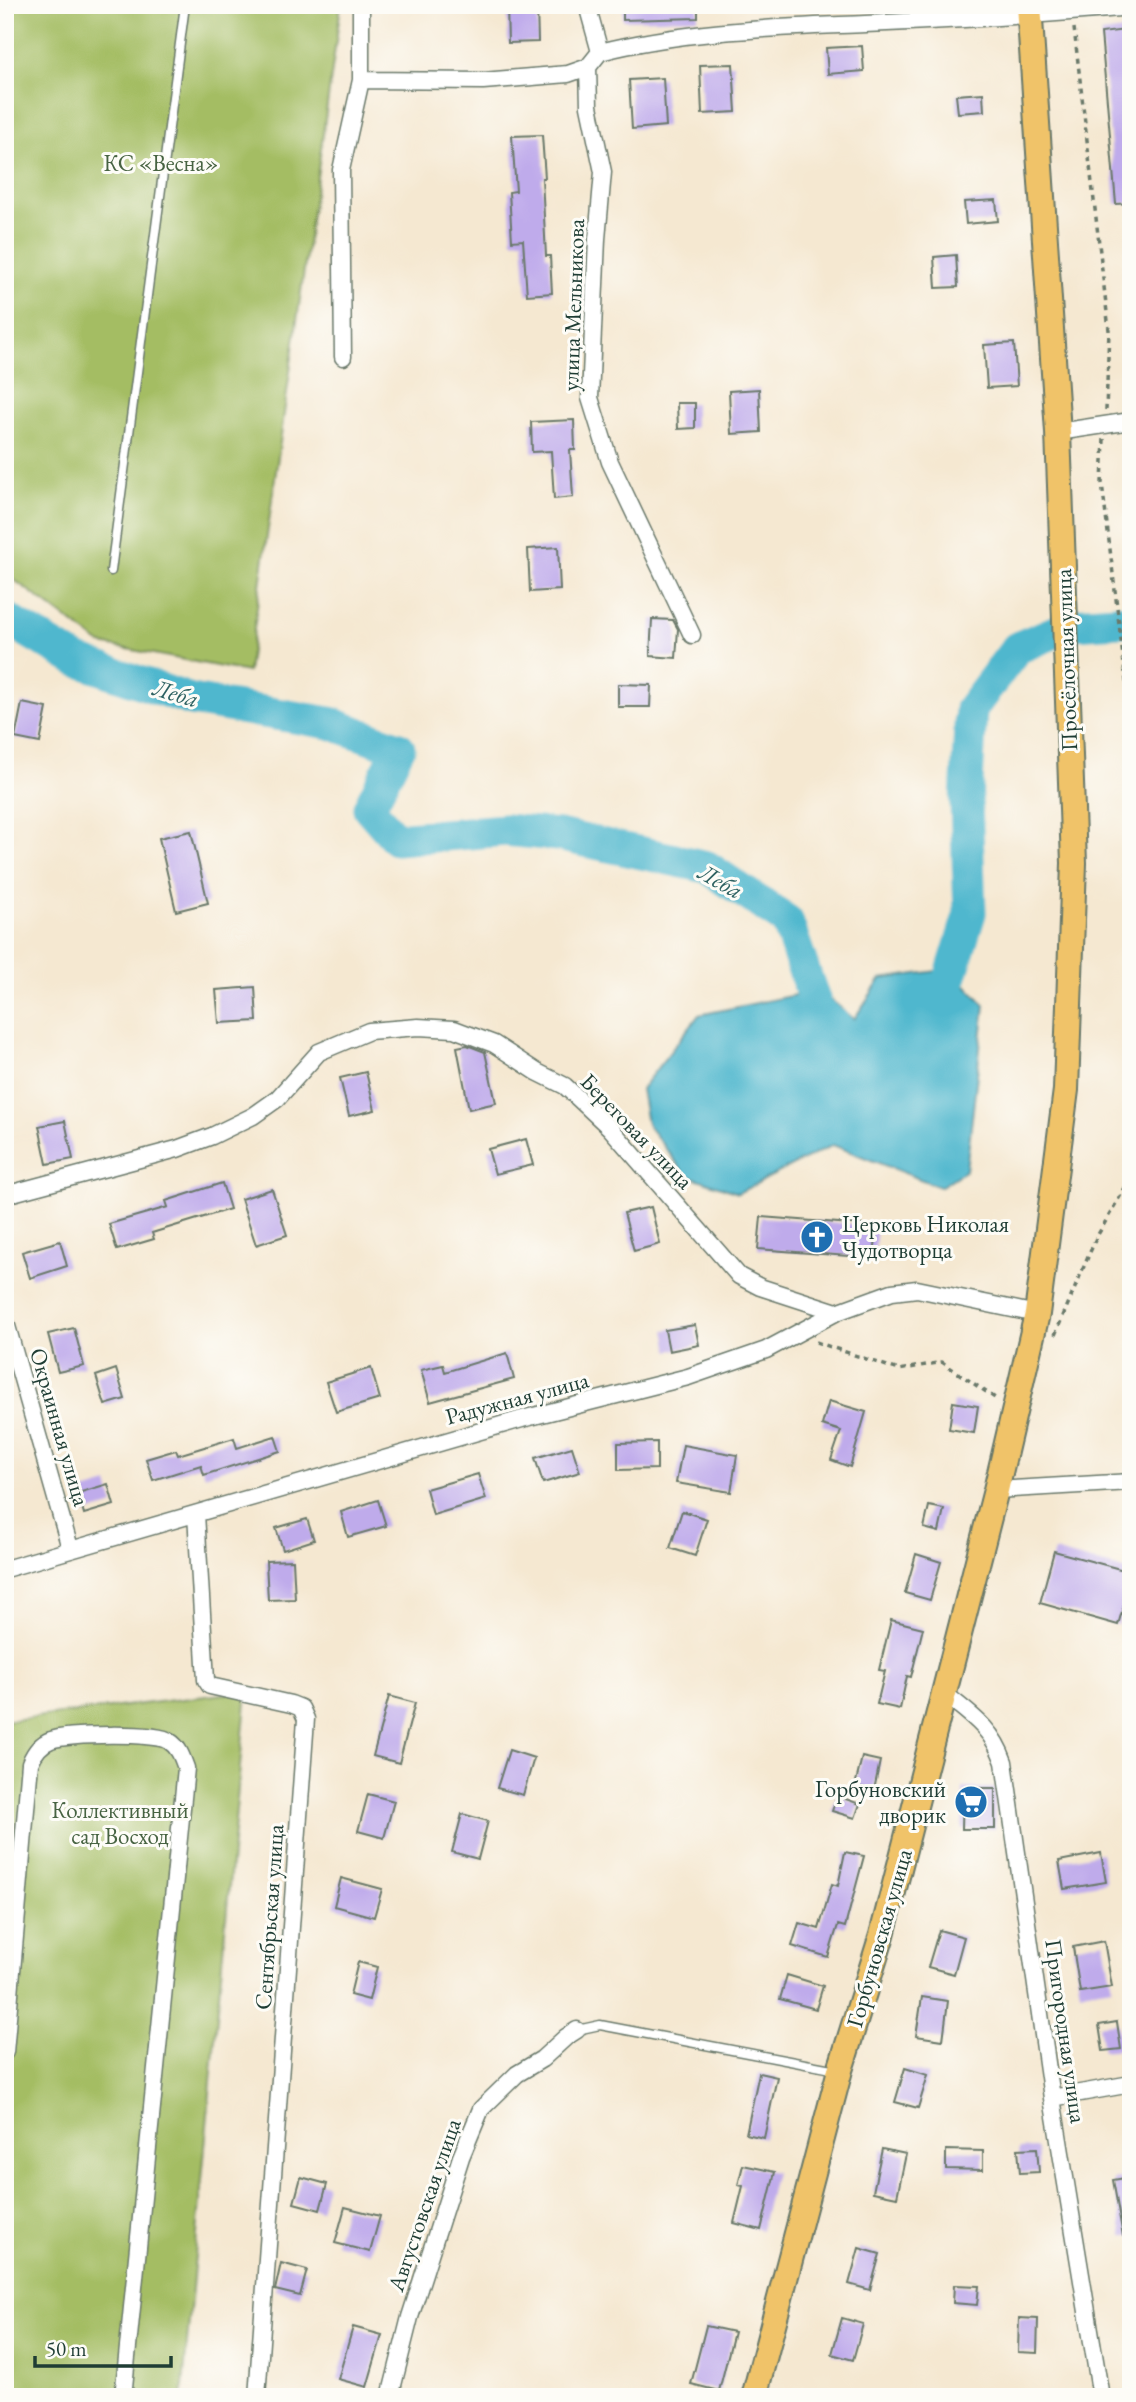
<svg xmlns="http://www.w3.org/2000/svg" width="1136" height="2402" viewBox="0 0 1136 2402" font-family="'EB Garamond',serif">
  <rect width="100%" height="100%" fill="#fdfcf7"/>
  <filter id="ink" filterUnits="userSpaceOnUse"><feTurbulence type="fractalNoise" baseFrequency=".0143" numOctaves="2"/><feDisplacementMap in="SourceGraphic" scale="14" xChannelSelector="R" yChannelSelector="G"/><feConvolveMatrix kernelMatrix="1 2 1 2 8 2 1 2 1" color-interpolation-filters="sRGB"/></filter>
  <filter id="wash" filterUnits="userSpaceOnUse"><feTurbulence type="fractalNoise" baseFrequency=".00686" numOctaves="4" result="noise"/><feDisplacementMap in="SourceGraphic" scale="28" xChannelSelector="R" yChannelSelector="G"/><feGaussianBlur stdDeviation="1.57" result="paint"/><feColorMatrix in="noise" values="0 0 0 0 0 0 0 0 0 0 0 0 0 0 0 0 0 1.4 0 .05"/><feComposite in="paint" operator="in"/></filter>
  <g filter="url(#wash)">
    <rect width="100%" height="100%" fill="#f5e8d1"/>
    <path fill="#a4bd63" stroke="#627d4c" stroke-width="2" d="M5 5H341L248 672 101 644 5 573Z
      M247 1691 182 2397H5V1721Z"/>
    <path fill="#50b7ce" stroke="#387a81" stroke-width="2" d="M951 969 985 1005 966 1170 940 1187 833 1145 738 1193 686 1175 647 1124 641 1089 699 1015 819 990 854 1019 881 979Z"/>
    <g fill="none" stroke-linecap="round" stroke-linejoin="round">
      <path stroke="#50b7ce" stroke-width="33" d="M5 618 76 660 191 700 330 723 399 748 369 808 396 839 505 830 558 835 707 867 787 921 818 1011 838 1027
        M930 1007 949 982 970 913 966 802 971 709 1017 648 1074 624 1131 620"/>
    </g>
    <g id="blocks">
      <path fill="#bfabeb" d="M507 5H537L538 42 508 43Z
        M623 5H698V18L623 20Z
        M1125 30 1131 69V203L1116 204 1101 33Z
        M862 46 864 71 828 74 826 48Z
        M733 64 736 112 702 114 700 65Z
        M663 78 666 126 632 129 629 80Z
        M983 93 984 111 958 113 956 95Z
        M542 135 545 178H542L546 256H550L552 293 527 295 523 240 512 241 509 192 516 191 512 136Z
        M996 200 998 221 966 224 964 202Z
        M956 255 958 287 936 288 934 257Z
        M1014 343 1017 386 987 388 984 345Z
        M759 389 761 432 731 434 729 391Z
        M677 403H695V428L678 429Z
        M574 420 575 450H570L573 497 554 499 551 451 532 452 531 422Z
        M558 547 560 590 530 592 528 549Z
        M652 619 673 620 678 629 676 658 650 656Z
        M618 684 651 685 650 707H618Z
        M22 703 47 708 40 743 15 738Z
        M191 831 208 903 176 911 159 838Z
        M255 987 257 1021 219 1023 216 990Z
        M467 1045 485 1052 496 1103 469 1109 457 1047Z
        M366 1072 375 1110 349 1116 340 1078Z
        M65 1121 73 1159 47 1164 39 1126Z
        M526 1139 533 1165 495 1174 488 1149Z
        M222 1183 230 1209 152 1233 154 1239 117 1250 109 1224 168 1207 166 1201Z
        M272 1189 287 1235 256 1245 241 1199Z
        M651 1207 660 1244 634 1251 624 1213Z
        M761 1217 877 1226 874 1258 758 1249Z
        M60 1241 67 1266 30 1278 22 1252Z
        M695 1325 699 1345 669 1351 665 1330Z
        M74 1328 84 1366 58 1372 48 1334Z
        M507 1353 514 1379 430 1402 421 1370 443 1365 445 1372Z
        M371 1368 380 1399 336 1412 326 1382Z
        M116 1369 125 1399 105 1405 96 1376Z
        M829 1401 866 1412 850 1467 831 1460 841 1431 822 1425Z
        M953 1402 978 1406 974 1433 949 1429Z
        M275 1436 280 1451 204 1475 201 1465 153 1480 146 1459 176 1450 178 1455 234 1438 237 1448Z
        M657 1442V1469L618 1470V1443Z
        M683 1445 737 1455 731 1492 676 1483Z
        M572 1447 580 1472 543 1483 535 1458Z
        M478 1474 486 1499 433 1515 426 1489Z
        M108 1484 114 1505 84 1514 78 1493Z
        M378 1500 386 1526 348 1537 341 1512Z
        M929 1506 944 1509 939 1532 924 1528Z
        M682 1511 707 1519 695 1556 670 1548Z
        M307 1519 314 1540 283 1550 276 1528Z
        M1054 1551 1131 1572V1580L1118 1625 1040 1603Z
        M916 1554 941 1562 930 1600 905 1593Z
        M293 1560 295 1599 268 1600 266 1561Z
        M891 1620 923 1628 911 1677 907 1676 900 1709 877 1704 885 1671 879 1670Z
        M389 1696 415 1703 399 1763 373 1756Z
        M509 1750 534 1758 523 1795 497 1788Z
        M862 1757 880 1761 874 1790 855 1786Z
        M963 1788H995V1829H962Z
        M368 1794 394 1801 384 1838 358 1831Z
        M837 1796 860 1804 855 1818 832 1811Z
        M462 1814 488 1821 478 1859 452 1852Z
        M845 1852 864 1856 845 1927 838 1925 828 1957 792 1946 799 1923 819 1929 832 1884 838 1886Z
        M1101 1853 1106 1882 1064 1889 1059 1861Z
        M341 1878 382 1889 374 1917 334 1906Z
        M939 1930 964 1937 954 1974 928 1967Z
        M1104 1941 1112 1987 1080 1992 1073 1947Z
        M358 1962 377 1967 369 2000 350 1995Z
        M787 1975 823 1986 816 2009 780 1999Z
        M922 1997 948 2001 943 2040 916 2036Z
        M1117 2022 1121 2049 1103 2051 1099 2025Z
        M905 2068 928 2075 918 2108 895 2102Z
        M759 2073 777 2077 764 2138 746 2134Z
        M1037 2148 1039 2172 1020 2173 1018 2149Z
        M882 2149 906 2154 897 2197 873 2192Z
        M946 2150 983 2151V2170L946 2169Z
        M743 2165 775 2172 761 2230 734 2223 743 2186 738 2185Z
        M301 2177 327 2184 320 2210 294 2203Z
        M1131 2177V2236H1123L1113 2180Z
        M345 2207 380 2216 370 2252 335 2243Z
        M859 2248 880 2254 870 2290 849 2284Z
        M281 2263 307 2270 300 2296 275 2290Z
        M954 2285 979 2286 977 2305 953 2303Z
        M842 2318 863 2324 853 2360 832 2354Z
        M1019 2318 1038 2319 1037 2353 1018 2352Z
        M706 2326 734 2332 719 2391 691 2384Z
        M353 2327 382 2335 367 2387 338 2379Z"/>
    </g>
  </g>
  <g filter="url(#ink)">
    <use href="#blocks" fill-opacity="0" stroke="#6a796b" stroke-width="2"/>
    <g fill="none" stroke-linecap="round" stroke-linejoin="round">
      <defs>
        <path id="lane" d="M111 571 185 5
          M577 2030 600 2025 837 2070"/>
        <path id="street" d="M587 5 600 52 588 67 589 106 603 172 597 239 590 398 610 462 692 635
          M600 52C686 30 777 28 865 24 954 20 1042 15 1131 7
          M361 80 483 81 568 74 588 67
          M343 357 341 170 361 80V5
          M1058 432 1131 421
          M5 1195 177 1149 212 1136 253 1116 277 1099 319 1052 369 1031 418 1027 454 1029 494 1044 537 1072 565 1086 610 1128 739 1276 760 1287 837 1312
          M5 1319 70 1548
          M996 1490 1131 1482
          M196 1514 206 1680 210 1686 291 1704 301 1708 306 1719 257 2397
          M5 1569 522 1419 688 1377 766 1350 837 1312 892 1292 917 1289 1037 1314
          M945 1694C972 1716 992 1728 1004 1762L1052 2098 1101 2397
          M5 2052 30 1763C34 1753 40 1744 51 1740 66 1734 157 1732 169 1741 179 1747 182 1757 186 1768L123 2397
          M1052 2098 1131 2084
          M390 2397 410 2317 461 2157 481 2109 517 2074 542 2059 566 2037 577 2030"/>
        <path id="primary" d="M754 2397 840 2070 882 1935 996 1490 1037 1314 1066 1090 1074 863 1058 432 1029 5"/>
      </defs>
      <use href="#lane" stroke="#6a796b" stroke-width="11"/>
      <use href="#street" stroke="#6a796b" stroke-width="19"/>
      <use href="#primary" stroke="#6a796b" stroke-width="28"/>
      <path stroke="#6a796b" stroke-width="3.5" stroke-dasharray="5 5" stroke-linecap="butt" d="M1074 28 1109 330 1106 410
        M1104 439 1102 483 1131 723
        M1055 1335 1096 1238 1126 1186 1131 1173
        M816 1342 899 1370 942 1362 995 1398"/>
      <use href="#lane" stroke="#fff" stroke-width="8"/>
      <use href="#street" stroke="#fff" stroke-width="16"/>
      <use href="#primary" stroke="#f0c369" stroke-width="24"/>
    </g>
  </g>
  <defs>
    <symbol id="church-disc" viewBox="-11 -11 22 22"><circle r="9.5" fill="#1f6fb2" stroke="#fdfcf7"/><path d="M-1.2-6h2.4v3.5h3.3v2.4h-3.3V6h-2.4V-.1h-3.3v-2.4h3.3Z" fill="#fff"/></symbol>
    <symbol id="supermarket-disc" viewBox="-11 -11 22 22"><circle r="9.5" fill="#1f6fb2" stroke="#fdfcf7"/><path d="M-6-5.5h2.5l.6 2H6L4.5 2H-2.5L-4.4-4H-6ZM-1.5 3.2a1.3 1.3 0 1 0 .1 0ZM3 3.2a1.3 1.3 0 1 0 .1 0Z" fill="#fff"/></symbol>
  </defs>
  <g fill-rule="evenodd">
    <use href="#church-disc" x="798" y="1218" width="38" height="38"/>
    <use href="#supermarket-disc" x="952" y="1783" width="38" height="38"/>
  </g>
  <g text-anchor="middle" dominant-baseline="central" stroke-width="6" stroke-linejoin="round" paint-order="stroke">
    <g font-size="23" fill="#476342" stroke="#fdfcf7">
      <text x="161" y="163">КС «Весна»</text>
      <text x="120" y="1810">Коллективный<tspan x="120" dy="26">сад Восход</tspan></text>
    </g>
    <g font-size="23" fill="#1f3d34" stroke="#fdfcf7">
      <text transform="translate(573 305) rotate(-88)">улица Мельникова</text>
      <text transform="translate(1066 660) rotate(-92)">Просёлочная улица</text>
      <text transform="translate(637 1131) rotate(46)">Береговая улица</text>
      <text transform="translate(517 1398) rotate(-15)">Радужная улица</text>
      <text transform="translate(60 1427) rotate(74)">Окраинная улица</text>
      <text transform="translate(269 1917) rotate(-86)">Сентябрьская улица</text>
      <text transform="translate(879 1938) rotate(-74)">Горбуновская улица</text>
      <text transform="translate(1066 2031) rotate(82)">Пригородная улица</text>
      <text transform="translate(424 2205) rotate(-71)">Августовская улица</text>
    </g>
    <g font-size="23" fill="#1f3d34" stroke="#fdfcf7" text-anchor="start">
      <text x="842" y="1224">Церковь Николая<tspan x="842" dy="26">Чудотворца</tspan></text>
      <text x="946" y="1789" text-anchor="end">Горбуновский<tspan x="946" dy="26">дворик</tspan></text>
    </g>
    <g font-size="24" font-style="italic" fill="#2e6262" stroke="#fdfcf7">
      <text transform="translate(176 693) rotate(16)">Леба</text>
      <text transform="translate(721 881) rotate(29)">Леба</text>
    </g>
  </g>
  <rect width="1136" height="2402" fill="none" stroke="#fdfcf7" stroke-width="28"/>
  <path d="M35 2356v10h136v-10" fill="none" stroke="#1f3d34" stroke-width="3.5"/>
  <text x="46" y="2356" font-size="21" fill="#1f3d34" stroke="#fdfcf7" stroke-width="5" paint-order="stroke">50 m</text>
</svg>
